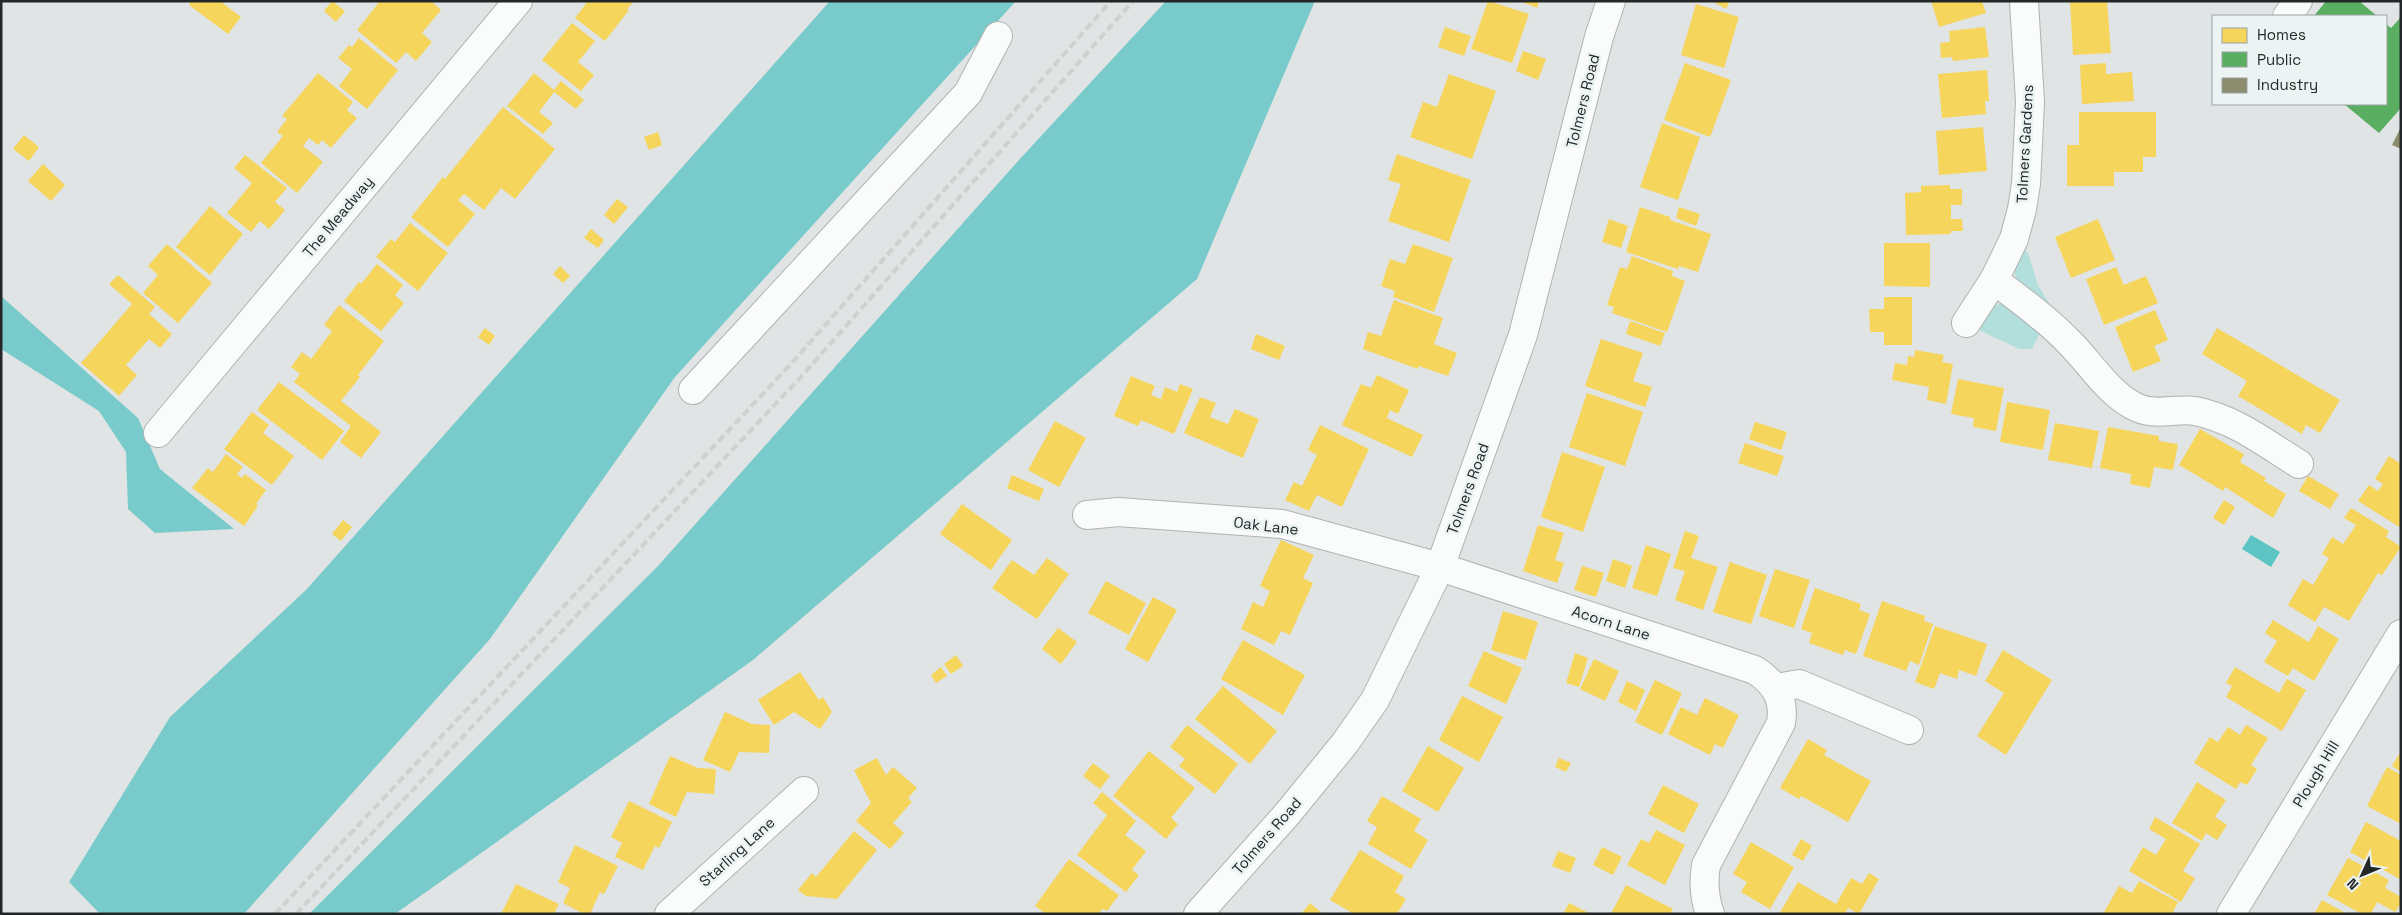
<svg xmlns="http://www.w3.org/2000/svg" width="2402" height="915" font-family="'Space Grotesk',sans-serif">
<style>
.green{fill:#b2dedc}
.forest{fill:#78cbca}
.water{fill:#5cc5c3}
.homes{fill:#f6d55c}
.public{fill:#5aae61}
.industry{fill:#8c8c6e}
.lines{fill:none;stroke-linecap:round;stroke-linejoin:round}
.minor-casing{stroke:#b0b3b2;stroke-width:30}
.minor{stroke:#fafbfb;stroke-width:28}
.rail{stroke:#cfd0d0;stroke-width:4;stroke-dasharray:8 4;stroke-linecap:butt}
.labels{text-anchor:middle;stroke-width:5;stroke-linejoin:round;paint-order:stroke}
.street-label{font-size:15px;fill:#242727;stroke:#ebf3f3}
</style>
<rect width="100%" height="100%" fill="#e0e4e4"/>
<!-- green -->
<g class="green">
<path d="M2025,250L2028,253L2038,285L2053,310C2044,303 2023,290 2018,282C2011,271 2015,256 2025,250Z"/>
<path d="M2000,304L2008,306L2040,333L2032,349H2019L1977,329L1990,306Z"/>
</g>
<!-- forest -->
<g class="forest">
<path d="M830,1H1016L675,377L490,639L244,914H100L69,882L170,717L306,590Z"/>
<path d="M1166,1H1315L1197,279L753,660L395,914H309L658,566L1018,161Z"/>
<path d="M1,296L138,418L160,469L234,529L155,533L128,509L126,452L99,411L1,349Z"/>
</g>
<!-- water -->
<path class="water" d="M2251,535L2280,552L2271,567L2242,549Z"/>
<!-- homes -->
<g class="homes">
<path d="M191,1H220L241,17L228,34L189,5Z"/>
<path d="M332,1L345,11L336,22L324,11Z"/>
<path d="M380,1H431L441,10L422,33L432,42L416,61L406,52L396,63L357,30Z"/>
<path d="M588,1H634L627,9L629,10L605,41L575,18Z"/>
<path d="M1488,1L1529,14L1512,63L1471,49Z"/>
<path d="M1520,1H1539L1537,8Z"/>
<path d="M1712,1H1730L1726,9Z"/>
<path d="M1931,1H1982L1986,13L1939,27Z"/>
<path d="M2070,1H2107L2111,53L2073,55Z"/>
<path d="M1696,4L1739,17L1724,68L1681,55Z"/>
<path d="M572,23L595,41L578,62L594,75L581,91L542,60Z"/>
<path d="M1445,27L1471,36L1464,56L1438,47Z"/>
<path d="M1985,27L1989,57L1953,61L1952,57L1941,58L1940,43L1950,42L1949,31Z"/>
<path d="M359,38L398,70L367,109L339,86L352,69L338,58L349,45L352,47Z"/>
<path d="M1523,51L1546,59L1538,80L1516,71Z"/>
<path d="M1685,63L1731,80L1710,137L1664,120Z"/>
<path d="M2106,63V74L2132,72L2134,101L2082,104L2080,65Z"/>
<path d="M1987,70L1989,101H1985L1986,114L1942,118L1938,74Z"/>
<path d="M318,73L353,102L347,110L357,118L331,148L322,140L318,145L309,138L303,146L323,162L297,193L261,163L283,136L277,132L287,119L282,116Z"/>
<path d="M534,73L554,90L561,81L584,100L576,109L554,92L539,112L553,123L543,134L507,106Z"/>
<path d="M1449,74L1496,91L1472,159L1410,137L1423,102L1437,107Z"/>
<path d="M503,107L555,149L515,199L501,188L484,210L464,194L458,200L475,214L448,247L411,217L443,177L445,179Z"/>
<path d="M2079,112H2156V157H2143V172H2114V186H2067V145H2079Z"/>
<path d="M1662,123L1700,137L1678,200L1640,187Z"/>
<path d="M1983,127L1987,171L1939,175L1936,131Z"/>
<path d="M658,132L662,145L649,150L644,137Z"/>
<path d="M24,135L39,147L29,161L13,149Z"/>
<path d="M1397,154L1471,180L1449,242L1388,221L1401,184L1388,180Z"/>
<path d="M245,155L287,188L275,202L285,210L269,229L260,221L251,232L227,213L252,183L234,168Z"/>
<path d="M43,164L65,185L51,201L28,181Z"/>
<path d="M1950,185V189H1962V205H1951V219H1962L1963,231H1951V234L1906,235L1905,193L1921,192V186Z"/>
<path d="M617,199L628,207L614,224L604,215Z"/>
<path d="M210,206L243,234L210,275L176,247Z"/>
<path d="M1640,207L1670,217V220L1711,234L1698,272L1679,266L1678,269L1626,252Z"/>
<path d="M1679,207L1700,214L1696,226L1676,218Z"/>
<path d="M1609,219L1628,226L1621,248L1602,242Z"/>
<path d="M2098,219L2115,260L2071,278L2055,237Z"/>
<path d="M410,223L448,253L418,291L376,257L391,239L395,242Z"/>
<path d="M591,229L604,240L598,248L584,238Z"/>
<path d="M1884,243H1930V287L1884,286Z"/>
<path d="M167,244L212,283L178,323L143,293L158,275L148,266Z"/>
<path d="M1413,244L1453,258L1434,312L1393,297L1395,291L1381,286L1390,259L1405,264Z"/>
<path d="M1632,256L1673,271L1672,276L1685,281L1667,332L1612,313L1614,307L1607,305L1620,267L1627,269Z"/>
<path d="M377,264L403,285L395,295L404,303L381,331L344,301L359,282L361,284Z"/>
<path d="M560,266L570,276L563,283L553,274Z"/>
<path d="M2116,267L2124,285L2146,276L2158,303L2104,325L2086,279Z"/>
<path d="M118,275L155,307L149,314L172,334L160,348L149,339L126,365L137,375L119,396L81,363L132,304L109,284Z"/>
<path d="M1884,297H1912V345H1884V332H1870L1869,309H1884Z"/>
<path d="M1394,300L1443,318L1434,344L1457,353L1448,376L1419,366L1418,369L1363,349L1368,332L1381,336Z"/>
<path d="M339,305L384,341L358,375L360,377L341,401L381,432L361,458L340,442L351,426L294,382L300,374L291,367L302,352L311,359L332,331L324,325Z"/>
<path d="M2155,310L2168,340L2154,346L2161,361L2133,372L2115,327Z"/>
<path d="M1630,321L1665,333L1660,346L1626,334Z"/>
<path d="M485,328L495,336L489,345L478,337Z"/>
<path d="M2217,328L2340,400L2320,433L2306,425L2302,434L2238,396L2247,381L2202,354Z"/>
<path d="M1256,334L1285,346L1279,360L1251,349Z"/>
<path d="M1601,339L1643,353L1633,381L1652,387L1645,407L1585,386Z"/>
<path d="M1915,350L1944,355L1942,362L1953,364L1946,404L1927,400L1929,387L1892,380L1895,363L1907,365L1908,356L1914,357Z"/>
<path d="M1377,375L1409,390L1398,414L1390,410L1387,418L1423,435L1412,457L1342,425L1361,384L1371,388Z"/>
<path d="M1131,376L1155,386L1151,395L1161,399L1165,387L1177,392L1180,384L1193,389L1174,434L1141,420L1138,426L1114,416Z"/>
<path d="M1958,379L2004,388L1996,431L1973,427L1974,418L1951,414Z"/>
<path d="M279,382L344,431L322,460L257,410Z"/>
<path d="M1587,393L1643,412L1625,466L1569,447Z"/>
<path d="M1200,397L1216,403L1210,417L1228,424L1235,409L1259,419L1243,458L1184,433Z"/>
<path d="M2007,402L2050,410L2043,450L2000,442Z"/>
<path d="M252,412L269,425L263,433L294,456L272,485L224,449Z"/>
<path d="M1055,421L1086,438L1059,487L1028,470Z"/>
<path d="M1755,422L1787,432L1781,450L1749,439Z"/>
<path d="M2055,423L2099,431L2092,468L2048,460Z"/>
<path d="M1320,425L1369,449L1342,507L1317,495L1309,511L1285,500L1294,482L1302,486L1317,455L1308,450Z"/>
<path d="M2108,427L2159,436V441L2178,444L2173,470L2154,467L2150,488L2130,484L2131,474L2100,468Z"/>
<path d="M2200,429L2244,454L2240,462L2266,478L2264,481L2286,494L2273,518L2225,487L2223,491L2179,465Z"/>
<path d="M1745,443L1784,456L1777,476L1738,463Z"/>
<path d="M1562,452L1605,467L1583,532L1541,517Z"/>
<path d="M226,454L243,467L237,474L242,478L245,474L266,490L256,504L258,506L244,526L192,488L208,468L213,472Z"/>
<path d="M2389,456L2401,464V528L2358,501L2369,485L2378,491L2383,484L2375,479Z"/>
<path d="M1012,475L1044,489L1039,501L1007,488Z"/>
<path d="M2308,476L2339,494L2330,509L2299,491Z"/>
<path d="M2224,500L2235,507L2224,525L2213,518Z"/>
<path d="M962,504L1012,540L991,570L940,534Z"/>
<path d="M2351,508L2389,531L2386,537L2401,547L2382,575L2378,573L2349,621L2324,607L2315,622L2288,605L2303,579L2313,585L2329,558L2322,554L2332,537L2343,544L2356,525L2344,518Z"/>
<path d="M343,520L352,527L341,541L332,534Z"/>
<path d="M1538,525L1564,533L1555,560L1564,563L1557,583L1523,571Z"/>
<path d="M1685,531L1699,536L1691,558L1718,567L1703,610L1675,600L1685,571L1673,568Z"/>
<path d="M1281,540L1314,555L1303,578L1313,583L1290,635L1281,631L1274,645L1241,629L1253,602L1263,607L1270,591L1260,586Z"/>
<path d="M1646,545L1671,554L1657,596L1632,588Z"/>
<path d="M1047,558L1069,574L1037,619L992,588L1012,560L1034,575Z"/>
<path d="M1613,559L1632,566L1625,588L1606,581Z"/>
<path d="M1730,562L1767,575L1751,624L1713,612Z"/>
<path d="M1582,566L1604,573L1596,597L1574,590Z"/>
<path d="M1775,569L1810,580L1794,628L1759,616Z"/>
<path d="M1106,581L1146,603L1129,635L1088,613Z"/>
<path d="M1815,588L1861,604L1859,610L1870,614L1856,654L1845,650L1843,655L1809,643L1812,633L1801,629Z"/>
<path d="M1153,597L1177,610L1148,662L1125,649Z"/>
<path d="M1882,601L1925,616L1924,621L1933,624L1919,665L1910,661L1906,671L1863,656Z"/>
<path d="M1503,611L1538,622L1526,660L1491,650Z"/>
<path d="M2273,620L2309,642L2318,626L2339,639L2314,681L2293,668L2288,676L2264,662L2277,641L2265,633Z"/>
<path d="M1935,626L1987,644L1976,676L1959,670L1957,679L1940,673L1934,689L1915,682Z"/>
<path d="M1058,628L1077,642L1061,664L1042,649Z"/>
<path d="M1243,640L1305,675L1283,715L1221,679Z"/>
<path d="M2003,650L2052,680L2006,755L1977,736L2004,693L1985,681Z"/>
<path d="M1484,651L1522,668L1506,704L1468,686Z"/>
<path d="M1575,653L1588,658L1579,687L1566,683Z"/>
<path d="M956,655L963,666L951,674L944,664Z"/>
<path d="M1594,659L1619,671L1605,701L1580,689Z"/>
<path d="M941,667L947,676L936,683L931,675Z"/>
<path d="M2235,667L2279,693L2287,679L2306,690L2282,731L2226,697L2232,686L2226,683Z"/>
<path d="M800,672L819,700L823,697L832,712L820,729L794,712L774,725L758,700Z"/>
<path d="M1655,680L1682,693L1662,735L1635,722Z"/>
<path d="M1627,681L1645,690L1636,711L1618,702Z"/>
<path d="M1223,686L1277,731L1250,764L1195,719Z"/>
<path d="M1462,696L1503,717L1479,762L1439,740Z"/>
<path d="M1705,698L1739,715L1723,748L1715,744L1710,755L1668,734L1681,707L1697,715Z"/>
<path d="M725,712L752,724L770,725L769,753L739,752L730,772L703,760Z"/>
<path d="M1187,725L1238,764L1215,794L1179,766L1185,759L1170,747Z"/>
<path d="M2246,725L2268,738L2251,765L2257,769L2247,785L2240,782L2236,789L2194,763L2210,737L2218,742L2228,727L2240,735Z"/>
<path d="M1808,739L1827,750L1824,755L1871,781L1848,822L1801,796L1799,799L1780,788Z"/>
<path d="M1428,746L1464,768L1438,812L1402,791Z"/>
<path d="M1149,751L1195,788L1171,818L1178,824L1166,839L1113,796Z"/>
<path d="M2401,751V772L2392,766Z"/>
<path d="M670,756L698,768L716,769L714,794L687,792L676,817L649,804Z"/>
<path d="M877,758L886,775L893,767L917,788L908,798L912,802L893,823L904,833L890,849L856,821L871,803L854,770Z"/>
<path d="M1559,758L1571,763L1566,772L1555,767Z"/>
<path d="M1093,763L1110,776L1100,789L1083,776Z"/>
<path d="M2387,767L2401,775V824L2367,806Z"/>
<path d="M2197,782L2226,800L2215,817L2227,825L2217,840L2206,833L2202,841L2172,823Z"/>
<path d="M1663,785L1699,804L1684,833L1648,814Z"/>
<path d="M1102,792L1136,821L1125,835L1146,851L1132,870L1139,875L1126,892L1077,855L1107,815L1093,803Z"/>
<path d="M1382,796L1421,819L1414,831L1428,840L1411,869L1368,844L1377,827L1367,821Z"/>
<path d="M629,801L672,822L659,848L655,846L643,870L615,857L622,843L611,837Z"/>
<path d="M2155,817L2200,844L2183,871L2195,878L2181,902L2129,871L2143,847L2156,855L2166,839L2149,829Z"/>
<path d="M2366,822L2401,841L2400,879L2350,852Z"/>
<path d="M1656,830L1685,845L1665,885L1627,865L1641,839L1649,843Z"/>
<path d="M854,831L877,850L837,899L806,896L798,890L812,873L816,877Z"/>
<path d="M1801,839L1812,846L1803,861L1792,855Z"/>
<path d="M1751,842L1794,867L1770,909L1741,892L1747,882L1733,874Z"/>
<path d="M575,845L618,866L604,894L600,892L590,914H584L563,903L570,888L558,882Z"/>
<path d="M1602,847L1622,857L1613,875L1593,865Z"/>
<path d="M1360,850L1404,876L1395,892L1406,899L1397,914H1354L1330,900Z"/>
<path d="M1558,851L1576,858L1570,873L1552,866Z"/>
<path d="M2348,858L2389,880L2385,888L2401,897V903L2395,912L2377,902L2371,914H2362L2327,895Z"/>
<path d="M1069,859L1119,895L1107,911L1102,909L1099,914H1046L1035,906Z"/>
<path d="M1869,873L1879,879L1859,914L1848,908L1845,914H1779L1798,882L1836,904L1851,878L1862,884Z"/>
<path d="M2139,881L2178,902L2172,914H2103L2119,886L2132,893Z"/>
<path d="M516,884L559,904L554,914H501Z"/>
<path d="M1626,885L1673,909L1670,914H1611Z"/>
<path d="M2322,900L2347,914H2314Z"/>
<path d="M1310,903L1323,914H1301Z"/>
<path d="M1569,903L1591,914H1563Z"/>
</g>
<!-- public -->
<g class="public">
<path d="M2326,1H2359L2377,16H2314Z"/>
<path d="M2401,17V108L2379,133L2344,104H2386V24L2391,28Z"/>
</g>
<!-- industry -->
<path class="industry" d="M2401,127V149L2392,145Z"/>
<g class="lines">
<!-- minor casing -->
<g class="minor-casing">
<g id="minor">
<path d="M2024,1L2030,102L2026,184L2022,209L2014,239L1994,280C2020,300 2047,319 2070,343C2091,364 2110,396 2138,408C2156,416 2177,408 2195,411C2235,419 2265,443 2299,464"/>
<path d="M2287,16L2298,1"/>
<path d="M1966,323L1994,280"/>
<path d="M693,390L968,93L998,36"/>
<path d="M158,433L518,1"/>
<path d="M1087,515L1118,512L1282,524L1440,567L1755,670C1775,683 1785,699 1781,723L1706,865C1703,883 1704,897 1710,914"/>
<path d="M1776,688L1799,684L1909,730"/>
<path d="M669,914L804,791"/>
<path d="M1198,914L1288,813L1345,743L1375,700L1440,567L1523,335L1599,37L1611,1"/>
<path d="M2231,914L2401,634"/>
</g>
</g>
<!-- minor -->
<use href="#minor" class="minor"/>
<!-- rail -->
<g class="rail">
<path d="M275,914L790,365L1111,1"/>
<path d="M296,914L800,378L1133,1"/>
</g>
</g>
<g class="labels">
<!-- street labels -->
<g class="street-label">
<text transform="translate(1583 101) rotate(-76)" y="5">Tolmers Road</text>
<text transform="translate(2025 144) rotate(-87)" y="5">Tolmers Gardens</text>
<text transform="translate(338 217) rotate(-50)" y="5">The Meadway</text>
<text transform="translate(1468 489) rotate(-70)" y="5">Tolmers Road</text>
<text transform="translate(1266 526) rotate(7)" y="5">Oak Lane</text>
<text transform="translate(1611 623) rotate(18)" y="5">Acorn Lane</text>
<text transform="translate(2316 774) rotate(-59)" y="5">Plough Hill</text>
<text transform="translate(1267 836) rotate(-49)" y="5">Tolmers Road</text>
<text transform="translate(737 852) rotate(-42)" y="5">Starling Lane</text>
</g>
</g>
<!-- border -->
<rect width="2402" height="915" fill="none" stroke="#242727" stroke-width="5"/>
<!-- legend -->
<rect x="2212" y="15" width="175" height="90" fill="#ebf3f3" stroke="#9ba1a1"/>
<rect x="2222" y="28" width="25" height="15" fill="#f6d55c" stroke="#9ba1a1"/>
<text x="2257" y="40" font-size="15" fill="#242727">Homes</text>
<rect x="2222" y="52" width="25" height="15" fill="#5aae61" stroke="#9ba1a1"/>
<text x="2257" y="65" font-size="15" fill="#242727">Public</text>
<rect x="2222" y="78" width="25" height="15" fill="#8c8c6e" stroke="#9ba1a1"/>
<text x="2257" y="90" font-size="15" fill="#242727">Industry</text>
<!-- north arrow -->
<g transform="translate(2362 875) rotate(226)" stroke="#ebf3f3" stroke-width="4" paint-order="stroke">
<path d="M0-4L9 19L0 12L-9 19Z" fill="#242727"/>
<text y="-8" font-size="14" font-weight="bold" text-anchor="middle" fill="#242727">N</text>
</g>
</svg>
